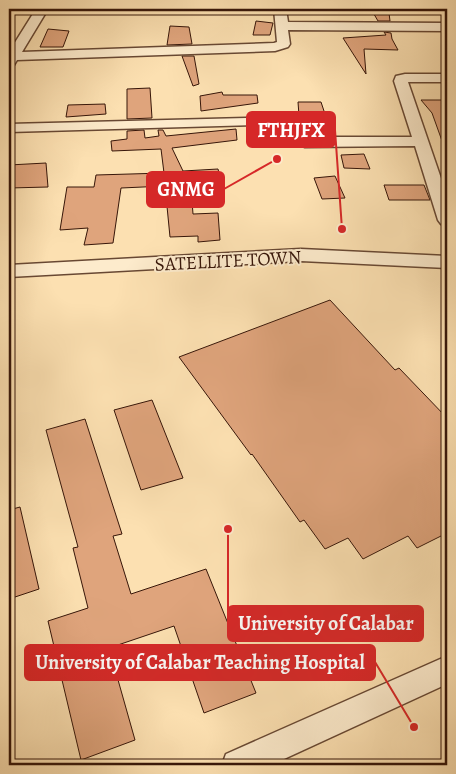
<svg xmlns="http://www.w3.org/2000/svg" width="456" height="774" font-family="Alegreya,serif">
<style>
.building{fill:#dfa47c;stroke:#371609}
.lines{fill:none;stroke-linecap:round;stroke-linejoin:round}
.minor-casing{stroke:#684833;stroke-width:3}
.minor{fill:#fdebcc;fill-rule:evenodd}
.labels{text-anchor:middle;stroke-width:4;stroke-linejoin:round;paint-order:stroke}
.street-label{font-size:19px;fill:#371609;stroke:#fdebcc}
.leader{fill:none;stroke:#d62828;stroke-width:2}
.callout-dot{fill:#d62828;stroke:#fdebcc;stroke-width:2}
.callout{fill:#d62828;stroke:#d62828;stroke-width:2}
.callout-label{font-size:20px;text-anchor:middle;font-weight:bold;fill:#fff}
</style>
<rect width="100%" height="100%" fill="#fce0b1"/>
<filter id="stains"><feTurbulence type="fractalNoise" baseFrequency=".004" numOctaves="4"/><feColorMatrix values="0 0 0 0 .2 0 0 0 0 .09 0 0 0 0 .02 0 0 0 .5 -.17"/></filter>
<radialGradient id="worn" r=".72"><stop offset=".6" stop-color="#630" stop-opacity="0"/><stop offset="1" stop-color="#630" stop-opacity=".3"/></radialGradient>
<!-- building -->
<g class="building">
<path d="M371,9H385L387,13H389L390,21H378Z"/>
<path d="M256,21L273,23L270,35H253Z"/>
<path d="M170,26L189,27L192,44L167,45Z"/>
<path d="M48,29L69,31L63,47H40Z"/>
<path d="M384,32L391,33L392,39L398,50L364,49L366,74L343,38L386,35Z"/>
<path d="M182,56H194L199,84L193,86Z"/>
<path d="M150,88L152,118L127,119V89Z"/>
<path d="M222,92L223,95H257L258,103L201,111L200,96Z"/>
<path d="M421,100H447V152H446L432,113Z"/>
<path d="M298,102H321L330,129H300Z"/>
<path d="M105,104L106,114L66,117L68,105Z"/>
<path d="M236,129L237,140L172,148L183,171L218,169L222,186L191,188L193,214L218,213L220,240L198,242V236L170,237L165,186L121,188L113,243L84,245L88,228L60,230L67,187H94L96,175L164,173L161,149L112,151L111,141L127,139V131L144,130L145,138L159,136L158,130H163L166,136Z"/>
<path d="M364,154L370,169L344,168L341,155Z"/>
<path d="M46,163L48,187L9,188V165Z"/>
<path d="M335,176L345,198L322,199L314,178Z"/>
<path d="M384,185H424L430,200H389Z"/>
<path d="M330,300L395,370L399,368L447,418V533L417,548L408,536L363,559L348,538L325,549L304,520L300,522L252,454L251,455L179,357Z"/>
<path d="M152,400L183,478L141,490L114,410Z"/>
<path d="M85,419L122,534L113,536L131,594L206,569L256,693L204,713L174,626L109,648L135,740L81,760L48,621L88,608L73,548L78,547L46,430Z"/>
<path d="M20,507L39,589L9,599V510Z"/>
</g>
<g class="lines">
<!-- minor casing -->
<g class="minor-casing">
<g id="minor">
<path d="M36,9H48L22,52L274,43L277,42L274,9H286L288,22L447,23V31L288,30L290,44L288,47L275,51L17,60L14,65L9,66V52Z"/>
<path d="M405,74H447V82H408L447,196V225L441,224L438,220L415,146L305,147L300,145L297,142L300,139L305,137H412L394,81L396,76Z"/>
<path d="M290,117L295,118L297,121L295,124L9,132V124Z"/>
<path d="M301,249L447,256V268L301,261L9,277V265Z"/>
<path d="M447,656V684L271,765H222L226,754Z"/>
</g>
</g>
<!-- minor -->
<use href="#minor" class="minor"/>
</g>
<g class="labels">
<!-- street labels -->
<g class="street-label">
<text transform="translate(228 260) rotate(-3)" y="7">SATELLITE TOWN</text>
</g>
</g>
<!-- callouts -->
<path class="leader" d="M342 229L335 130M277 159L224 189M228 529L228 623M414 727L375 662"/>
<g class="callout-dot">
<circle cx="342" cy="229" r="5"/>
<circle cx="277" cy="159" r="5"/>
<circle cx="228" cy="529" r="5"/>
<circle cx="414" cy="727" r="5"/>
</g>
<g class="callout">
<rect x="247" y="112" width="88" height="35" rx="5"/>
<rect x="147" y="172" width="77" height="35" rx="5"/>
<rect x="228" y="606" width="195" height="35" rx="5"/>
<rect x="25" y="645" width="350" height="35" rx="5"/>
</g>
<g class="callout-label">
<text x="291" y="137">FTHJFX</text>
<text x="186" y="196">GNMG</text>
<text x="326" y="630">University of Calabar</text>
<text x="200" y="669">University of Calabar Teaching Hospital</text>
</g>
<!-- margin -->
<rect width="456" height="774" fill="none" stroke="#fce0b1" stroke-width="30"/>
<rect x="10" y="10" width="436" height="754" fill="none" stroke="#371609" stroke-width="2.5"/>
<rect x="15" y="15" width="426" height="744" fill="none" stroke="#371609"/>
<rect width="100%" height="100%" filter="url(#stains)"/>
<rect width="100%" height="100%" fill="url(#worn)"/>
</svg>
